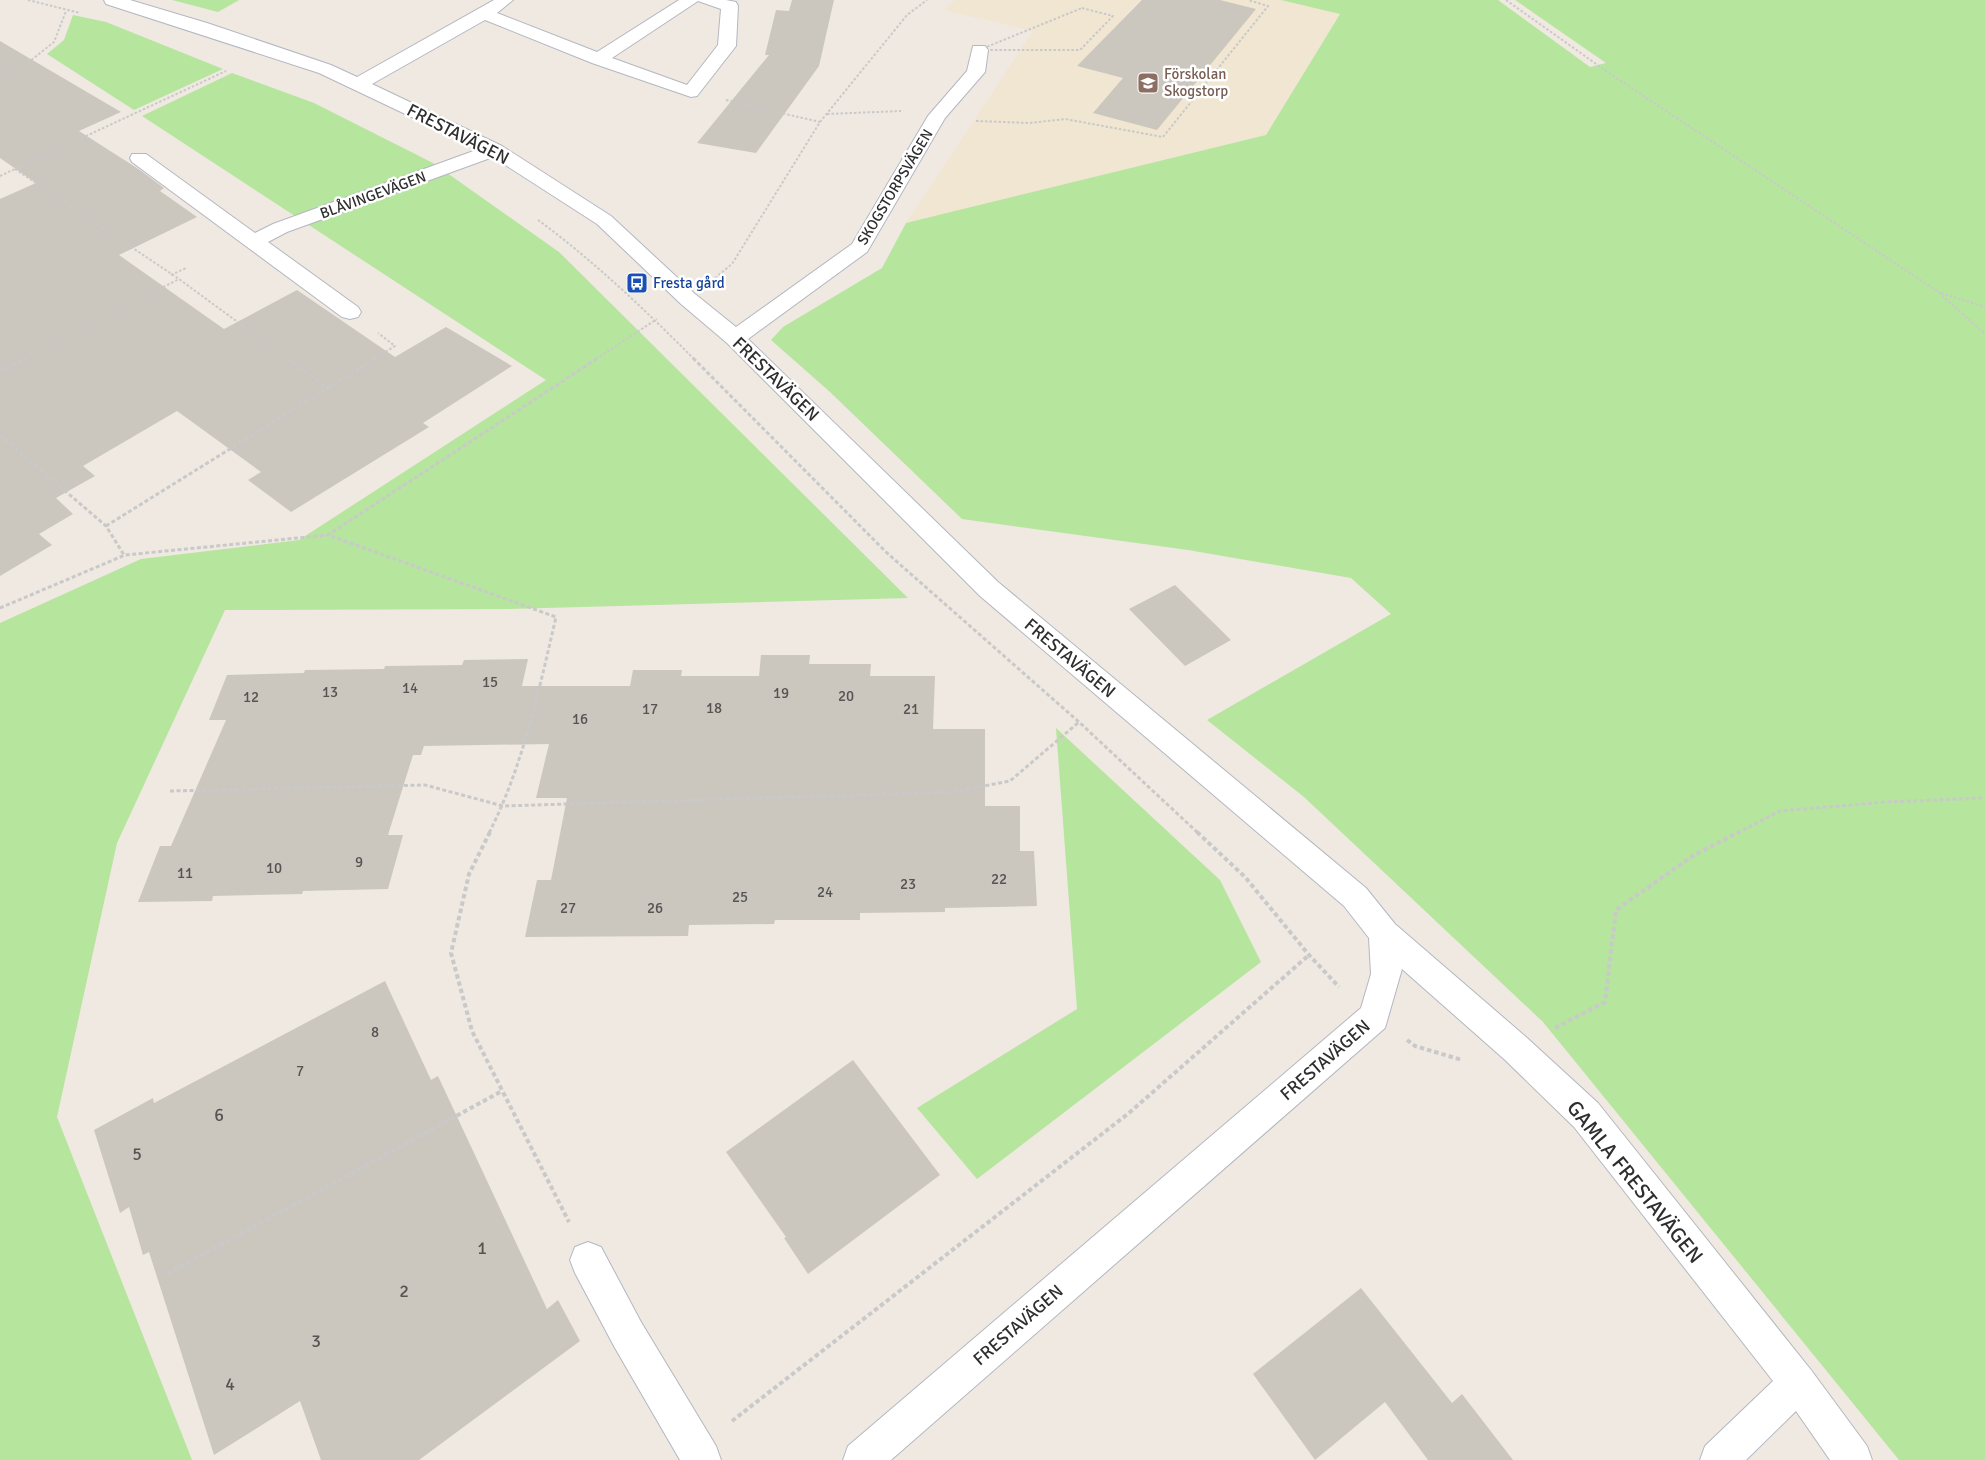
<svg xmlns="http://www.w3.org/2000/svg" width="1985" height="1460" font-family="Signika,sans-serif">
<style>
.education{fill:#f0e6d1}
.green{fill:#b6e59e}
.building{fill:#cbc7bf}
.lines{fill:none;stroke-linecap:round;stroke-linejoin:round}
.minor-casing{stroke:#b4b7c1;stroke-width:2}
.path-far2{stroke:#c9c9c9;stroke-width:2;stroke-dasharray:2.5 2;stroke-linecap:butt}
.path-far1{stroke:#c9c9c9;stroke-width:3;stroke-dasharray:4 2.5;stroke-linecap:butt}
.path{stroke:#c9c9c9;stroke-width:4;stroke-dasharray:4.5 3;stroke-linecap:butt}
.minor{fill:#fff;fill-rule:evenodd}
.labels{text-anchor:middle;stroke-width:5;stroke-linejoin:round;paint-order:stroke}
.far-education-label{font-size:15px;fill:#785e54;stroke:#fff;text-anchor:start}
.far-street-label{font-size:15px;fill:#2e2e2e;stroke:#fff}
.far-transit-label{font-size:15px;fill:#164399;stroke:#fff;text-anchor:start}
.number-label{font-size:15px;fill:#555452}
.street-label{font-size:18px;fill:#2e2e2e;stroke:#fff}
.near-number-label{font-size:18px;fill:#555452}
.near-street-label{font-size:21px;fill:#2e2e2e;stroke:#fff}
</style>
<rect width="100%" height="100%" fill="#efe9e1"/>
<!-- education -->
<path class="education" d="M955,0H1281L1340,13L1266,135L906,223L1033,31L944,10Z"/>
<!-- green -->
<g class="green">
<path d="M172,0H239L218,12Z"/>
<path d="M1281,0H1498L1590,67L1606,63L1515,0H1985V1460H1899L1543,1022L1304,797L1207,720L1391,614L1351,578L1188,550L962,519L830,392L771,340L783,327L882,268L906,223L1266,135L1340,14Z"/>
<path d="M73,15L106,22L223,69L134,110L47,54L64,40Z"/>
<path d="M232,73L314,103L433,163L559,252L908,598L507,609L225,610L117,843L57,1117L192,1460H0V623L141,559L299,540L546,380L142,116Z"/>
<path d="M1056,728L1220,880L1261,962L977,1179L917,1108L1077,1009Z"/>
</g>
<!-- building -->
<g class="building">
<path d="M792,0H834L819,66L756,153L697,143L769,55H765L776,10L789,11Z"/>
<path d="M1142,0H1220L1256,9L1157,130L1093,113L1123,78L1077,66Z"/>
<path d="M0,41L121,112L79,131L140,170L164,188L160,191L197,217L119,255L224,329L297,290L395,357L446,327L512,366L423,423L429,427L291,512L248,480L261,472L177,411L83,466L95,476L56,498L73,514L39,534L52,545L0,576V199L36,183L0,158Z"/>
<path d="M1175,585L1231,640L1185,666L1129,609Z"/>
<path d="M761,655H810L809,664H871L870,676H935L933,729H985V806H1020V851H1034L1037,906L945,908V912L860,913V920H775L774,924L689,925L688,936L525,937L537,880H551L567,798H536L549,744L424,746L421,755H413L388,835H403L388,889L303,891L302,894L213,896L212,901L138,902L160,846H171L226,720H209L227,675L304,673L305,670L384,669L385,666L462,665L464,660L528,659L522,686H630L633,670H682L681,676H759Z"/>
<path d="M385,981L431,1080L438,1076L547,1309L558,1300L580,1341L419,1460H321L300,1401L214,1455L149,1252L143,1255L129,1207L120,1213L94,1130L153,1098L154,1103Z"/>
<path d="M853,1060L940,1175L808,1274L784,1238L786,1237L726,1152Z"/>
<path d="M1361,1288L1452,1403L1462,1394L1513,1460H1428L1385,1402L1315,1460L1253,1374Z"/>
</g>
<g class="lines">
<!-- minor casing -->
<g class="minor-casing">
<g id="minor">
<path d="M104,0H130L207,23L331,65L357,77L494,0H513L497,13L597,52L679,0H726L736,2L738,6L736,46L697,96L691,97L592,63L485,20L372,84L502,146L611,216L695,294L736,327L852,244L928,116L967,71L973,46H985L988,50L985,72L945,118L867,252L748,339L998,582L1366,888L1395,924L1526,1037L1598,1103L1811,1370L1867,1446L1872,1460H1830L1796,1411L1746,1460H1700L1705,1446L1773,1381L1574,1127L1504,1059L1402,969L1385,1028L891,1460H843L848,1446L1361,1008L1371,974L1369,938L1344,906L980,596L727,343L681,304L597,224L493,157L287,232L268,242L358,307L361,312L358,317L350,319L342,317L132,162L130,158L132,154H146L255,233L273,224L479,149L319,73L106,4ZM698,1L721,9L718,45L687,85L612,58Z"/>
<path d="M588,1242L601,1247L641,1322L716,1446L721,1460H680L615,1348L575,1273L570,1260L575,1247Z"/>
</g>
</g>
<!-- path-far2 -->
<g class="path-far2">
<path d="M28,0L80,13"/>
<path d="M1506,0L1606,71L1937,291L1985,334"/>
<path d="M1082,8L1113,16L1080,50H979Z"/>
<path d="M0,77L20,69L54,42L66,11"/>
<path d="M726,100L820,122"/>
<path d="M827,114L901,111"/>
<path d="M976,121L1029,123L1065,119L1163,137L1268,6L1248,0"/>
<path d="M86,137L108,152"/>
<path d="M15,169L179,279L288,359"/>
<path d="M0,176L226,71"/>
<path d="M538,220C594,261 645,310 694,359"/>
<path d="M171,275L186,268"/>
<path d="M715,278L732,264L820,122L907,15L927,0"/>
<path d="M1941,293L1985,307"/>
<path d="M23,359L179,279"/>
<path d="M374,359L395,346L378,333"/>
<path d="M596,359L657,319"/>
</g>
<!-- path-far1 -->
<g class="path-far1">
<path d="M693,358L887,553L1079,722L1198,833"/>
<path d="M0,371L26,358"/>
<path d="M328,388L376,358"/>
<path d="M0,435L106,526L124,555"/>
<path d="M106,526L328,388L287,358"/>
<path d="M0,608L125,555L328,535"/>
<path d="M170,791L425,785L503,806L953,792L1010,781L1079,722"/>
<path d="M489,833C523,766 539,690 556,617L328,535L598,358"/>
<path d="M1737,833L1780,811L1886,802L1985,798"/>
</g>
<!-- path -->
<g class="path">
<path d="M490,832L469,874L451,953L472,1031L569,1222"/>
<path d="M1197,832L1245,877L1309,955L1339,987"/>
<path d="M1555,1028L1605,1002L1616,910L1694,855L1739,832"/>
<path d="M1407,1040L1415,1046L1462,1060"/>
<path d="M167,1274L502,1091"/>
<path d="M732,1421L1129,1113L1309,955"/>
</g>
<!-- minor -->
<use href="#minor" class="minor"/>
</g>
<!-- icons -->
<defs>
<g id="school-square" transform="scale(1.125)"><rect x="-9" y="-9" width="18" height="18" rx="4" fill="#8d6e63" stroke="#fff"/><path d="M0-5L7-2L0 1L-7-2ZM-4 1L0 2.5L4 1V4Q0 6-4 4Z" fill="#fff"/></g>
<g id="bus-square" transform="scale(1.125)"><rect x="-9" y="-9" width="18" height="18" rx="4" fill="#1a4fb4" stroke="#fff"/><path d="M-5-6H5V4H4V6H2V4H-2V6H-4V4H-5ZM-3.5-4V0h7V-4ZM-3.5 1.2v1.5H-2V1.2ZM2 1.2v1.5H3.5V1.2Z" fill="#fff"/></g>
</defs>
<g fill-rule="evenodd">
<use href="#school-square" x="1148" y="83"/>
<use href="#bus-square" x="637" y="283"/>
</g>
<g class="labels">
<!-- far-education labels -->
<g class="far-education-label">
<text x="1164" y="79">Förskolan<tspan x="1164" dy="17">Skogstorp</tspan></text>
</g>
<!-- far-street labels -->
<g class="far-street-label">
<text transform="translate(895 187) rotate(-59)" y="5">SKOGSTORPSVÄGEN</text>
<text transform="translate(373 195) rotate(-20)" y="5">BLÅVINGEVÄGEN</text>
</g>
<!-- far-transit labels -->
<g class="far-transit-label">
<text x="653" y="288">Fresta gård</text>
</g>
<!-- number labels -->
<g class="number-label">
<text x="490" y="687">15</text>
<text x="410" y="693">14</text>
<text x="330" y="697">13</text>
<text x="781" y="698">19</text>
<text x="846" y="701">20</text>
<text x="251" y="702">12</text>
<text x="714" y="713">18</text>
<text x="650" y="714">17</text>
<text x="911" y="714">21</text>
<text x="580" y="724">16</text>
<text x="359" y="867">9</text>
<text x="274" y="873">10</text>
<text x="185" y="878">11</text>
<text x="999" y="884">22</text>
<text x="908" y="889">23</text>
<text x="825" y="897">24</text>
<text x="740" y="902">25</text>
<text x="568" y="913">27</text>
<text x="655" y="913">26</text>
<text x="375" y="1037">8</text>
<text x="300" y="1076">7</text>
</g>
<!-- street labels -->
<g class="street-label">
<text transform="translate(458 134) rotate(27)" y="6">FRESTAVÄGEN</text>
<text transform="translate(776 379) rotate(44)" y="6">FRESTAVÄGEN</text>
<text transform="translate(1070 658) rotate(40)" y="6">FRESTAVÄGEN</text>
<text transform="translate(1325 1060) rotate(-41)" y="6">FRESTAVÄGEN</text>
<text transform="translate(1018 1325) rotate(-41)" y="6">FRESTAVÄGEN</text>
</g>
<!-- near-number labels -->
<g class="near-number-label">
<text x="219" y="1121">6</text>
<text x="137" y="1160">5</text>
<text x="482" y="1254">1</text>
<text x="404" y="1297">2</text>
<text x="316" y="1347">3</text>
<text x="230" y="1390">4</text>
</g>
<!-- near-street labels -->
<g class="near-street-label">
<text transform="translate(1635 1182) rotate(51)" y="7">GAMLA FRESTAVÄGEN</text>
</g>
</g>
</svg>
